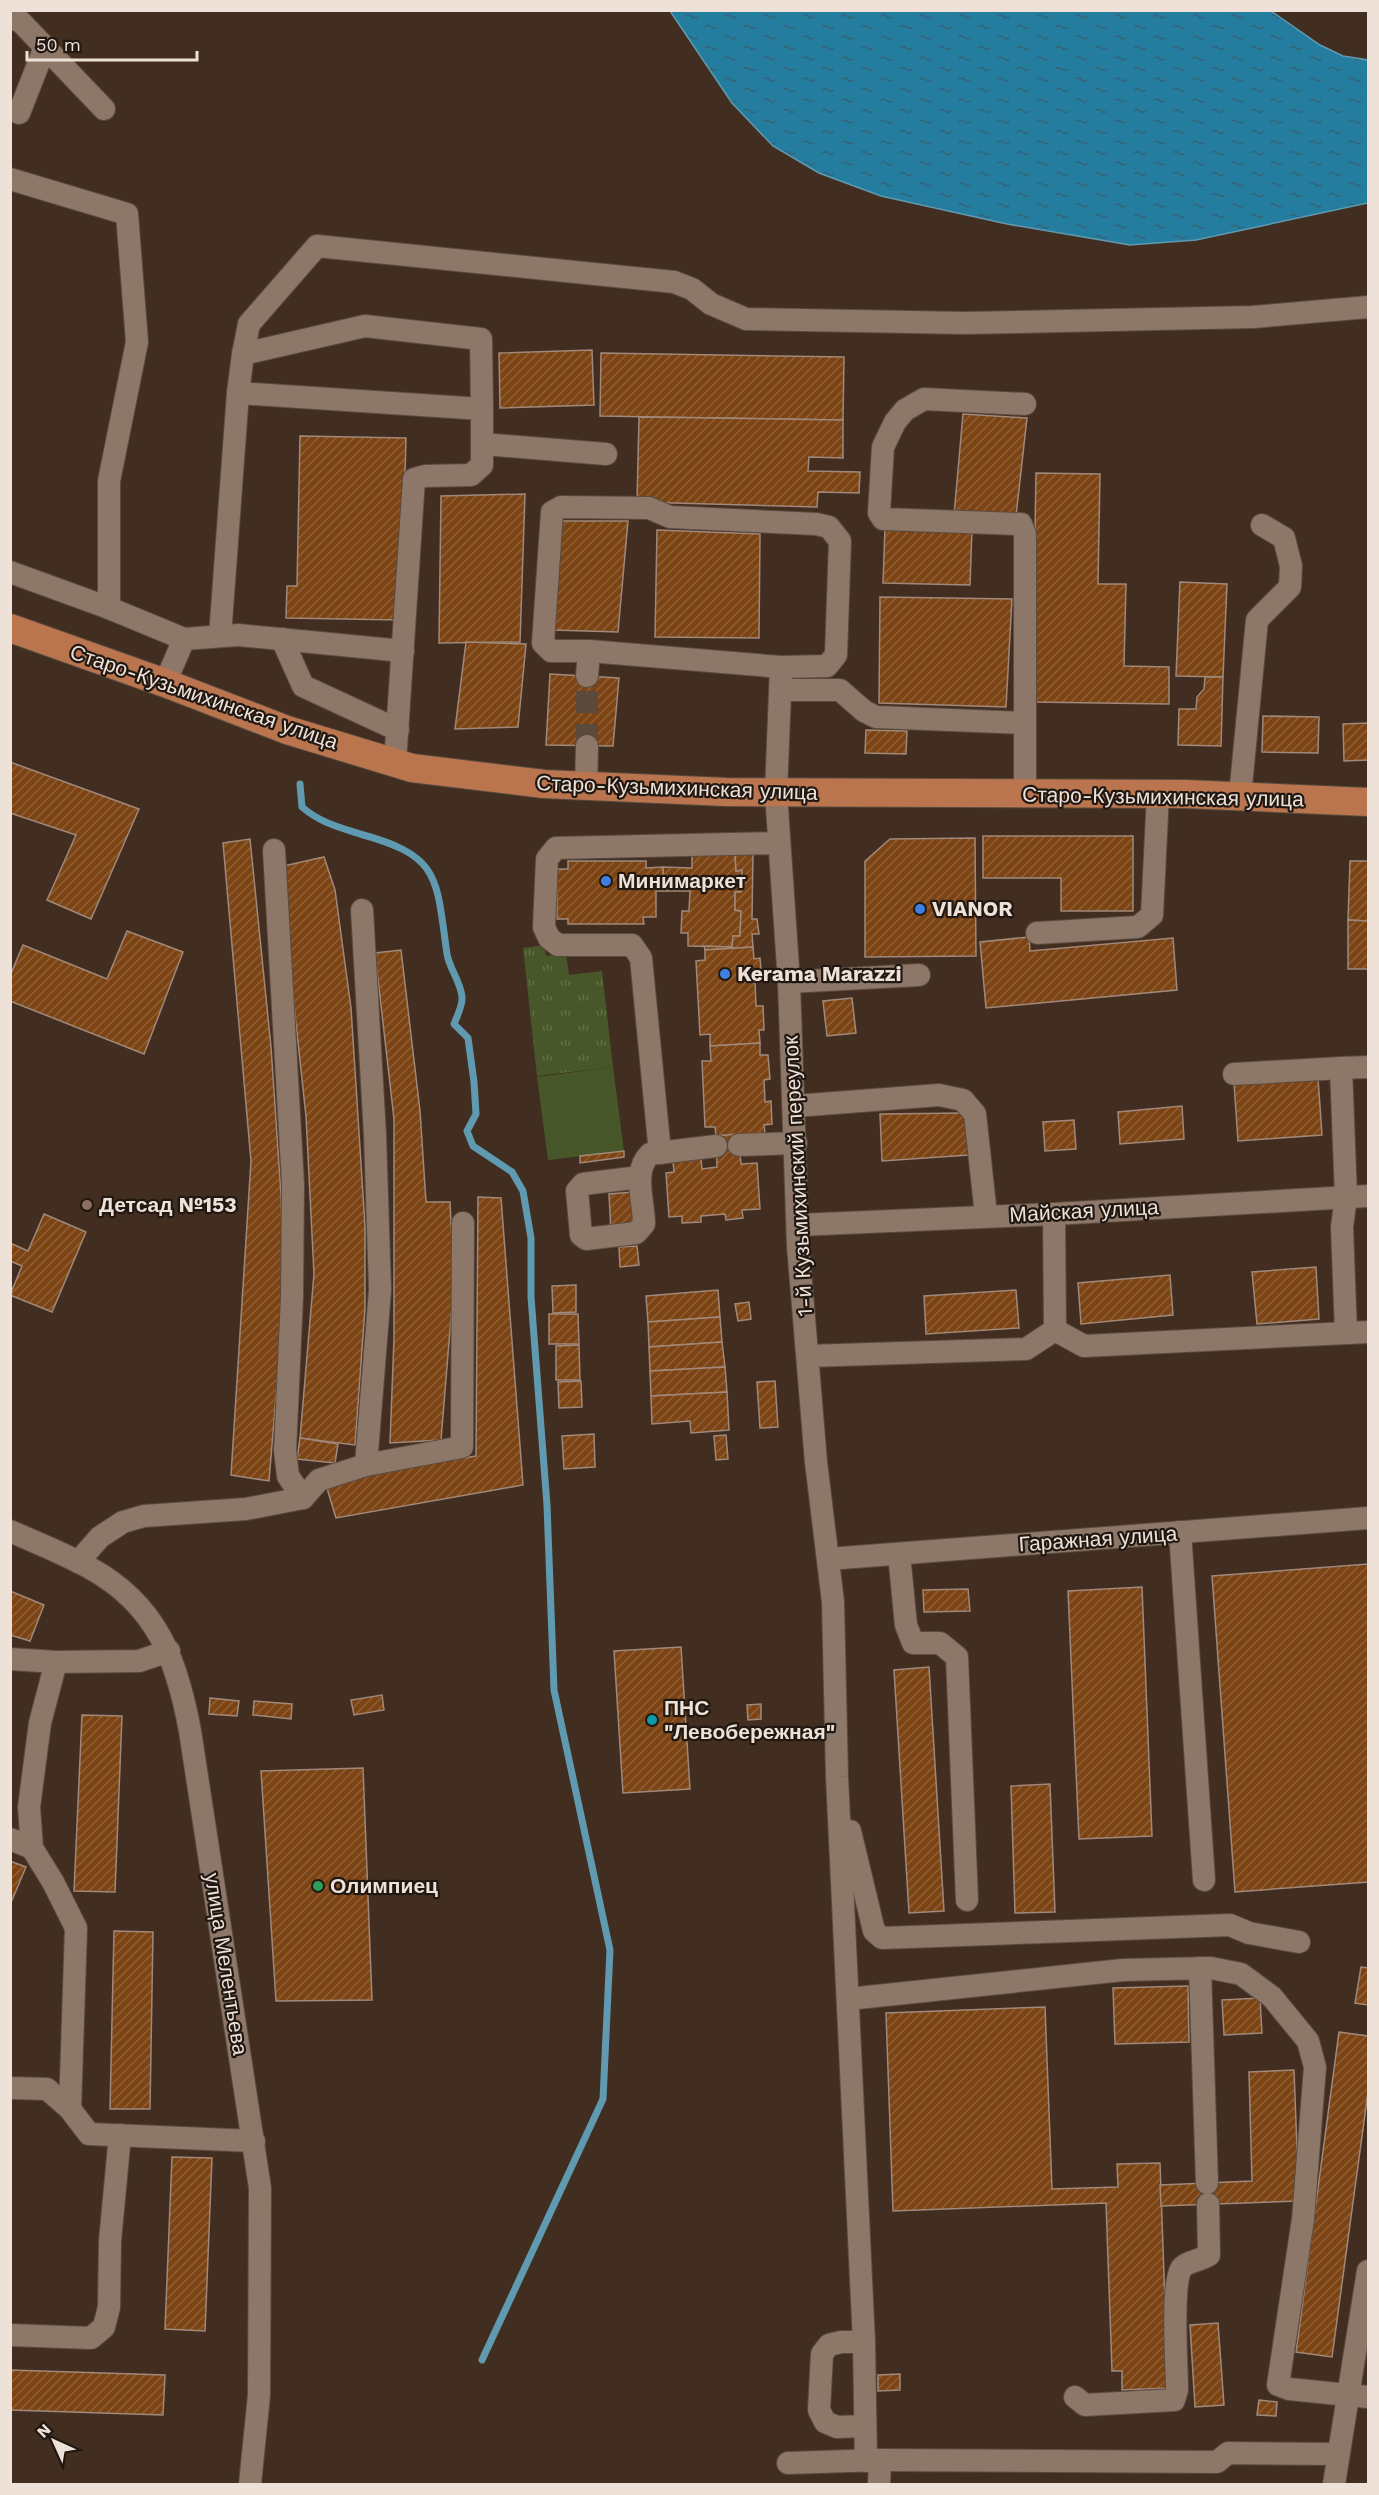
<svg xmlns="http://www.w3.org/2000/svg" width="1379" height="2495" font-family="'Work Sans',sans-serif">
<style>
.green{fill:#48572a}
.park{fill:url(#park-tufts)}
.water{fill:url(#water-ripples);stroke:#609ab0;stroke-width:1.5}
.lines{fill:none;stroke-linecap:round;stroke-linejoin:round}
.stream{stroke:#609ab0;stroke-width:7}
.building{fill:url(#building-hatch);stroke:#a0897a;stroke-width:1.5}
.minor-tunnel{stroke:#5b493c;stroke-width:22;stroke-dasharray:22 11;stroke-linecap:butt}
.minor-casing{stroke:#5a4b3f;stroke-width:24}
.major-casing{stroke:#5a4b3f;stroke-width:30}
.minor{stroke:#8d7768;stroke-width:22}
.major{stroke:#ba754f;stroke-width:28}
.shop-dot{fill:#3f7fe0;stroke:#211812;stroke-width:2}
.education-dot{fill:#8d6e63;stroke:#211812;stroke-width:2}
.culture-dot{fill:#0f9aa8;stroke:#211812;stroke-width:2}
.leisure-dot{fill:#2e9e5b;stroke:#211812;stroke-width:2}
.labels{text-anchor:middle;stroke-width:4.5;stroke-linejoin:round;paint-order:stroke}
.street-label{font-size:21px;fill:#ede1d8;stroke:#211812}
.poi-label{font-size:21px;font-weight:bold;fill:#ede1d8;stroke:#211812;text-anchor:start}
</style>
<defs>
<pattern id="park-tufts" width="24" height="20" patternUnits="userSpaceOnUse" patternTransform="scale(1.5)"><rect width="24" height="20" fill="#48572a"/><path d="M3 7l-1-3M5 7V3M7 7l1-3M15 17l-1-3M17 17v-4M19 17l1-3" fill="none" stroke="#636f48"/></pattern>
<pattern id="water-ripples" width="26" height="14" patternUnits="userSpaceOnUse" patternTransform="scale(1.5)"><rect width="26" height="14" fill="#247c9f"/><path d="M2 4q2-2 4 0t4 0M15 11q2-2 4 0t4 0" fill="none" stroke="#346375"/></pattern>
<pattern id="building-hatch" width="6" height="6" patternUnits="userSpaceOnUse" patternTransform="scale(1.5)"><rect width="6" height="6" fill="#7c4414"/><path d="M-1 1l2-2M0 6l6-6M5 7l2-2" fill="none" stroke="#8f5f35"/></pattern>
</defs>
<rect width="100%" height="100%" fill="#412e21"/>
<!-- green -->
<path class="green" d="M613,1067L624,1151L548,1160L537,1077Z"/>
<!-- park -->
<path class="park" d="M544,945L546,956L566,954L569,975L602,971L613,1067L537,1076L523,948Z"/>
<!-- water -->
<path class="water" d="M670,11H1271L1320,45L1343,56L1368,60V203L1196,240L1130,245L1007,224L881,196L819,173L773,146L732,103Z"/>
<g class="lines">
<!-- stream -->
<path class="stream" d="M300,784L302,807C319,822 338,827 360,834C441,856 436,877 447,954C449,968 461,982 462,997C463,1005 457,1016 454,1024L468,1038L474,1082L476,1114L467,1131L473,1146L512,1172L523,1191L531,1238V1297L547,1505L554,1690L610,1950L603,2099L482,2360"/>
</g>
<!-- building -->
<g class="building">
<path d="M592,350L594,405L500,408L499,353Z"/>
<path d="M601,353L844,357L843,420L600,416Z"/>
<path d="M963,414L1027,418L1016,516L954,515Z"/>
<path d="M639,417L843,420V458L809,457L808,471L860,472L859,493L818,492L817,507L637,502Z"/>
<path d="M300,436L406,438L401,620L286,618L287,586H297Z"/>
<path d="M1036,473L1100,474L1098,584H1126L1124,666L1169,667V704L1032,702Z"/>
<path d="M525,494L520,642L439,643L441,496Z"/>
<path d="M557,521H628L618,632L553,630Z"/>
<path d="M885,527L972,529L970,585L883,583Z"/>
<path d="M657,530L760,534L759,638L655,637Z"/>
<path d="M1180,582L1227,584L1223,677L1176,676Z"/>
<path d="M880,597L1012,599L1006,707L879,703Z"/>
<path d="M466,642L526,644L518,727L455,729Z"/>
<path d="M550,674L619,678L613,746L546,745Z"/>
<path d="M1205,677H1223L1221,746L1178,745L1179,709H1196L1197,697L1204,689Z"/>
<path d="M1263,716L1319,717L1318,753L1262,752Z"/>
<path d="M1368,723V760L1344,761L1343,724Z"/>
<path d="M866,730L907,731L906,754L865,753Z"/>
<path d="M10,762L139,809L91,919L47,900L76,835L10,813Z"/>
<path d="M983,836H1133V911H1061V878H983Z"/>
<path d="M975,838L976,956L865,957V861L890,839Z"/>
<path d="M250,839L271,1047L281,1194L284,1300L269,1481L231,1475L251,1161L223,843Z"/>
<path d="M692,853L735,854L736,871L742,870L741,892H735V910L741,911L740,936H733L732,947L688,946V933H681L682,911H689L690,891H663V867L692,868Z"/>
<path d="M753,853L752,919H757L759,934H752L753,947L705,950L704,946L732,947L733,936H740L741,911L735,910V892H741L742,870L736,871L735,854Z"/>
<path d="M324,857L335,890L351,1008L365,1226V1308L355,1445L300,1438L314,1274L306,1116L279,867Z"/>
<path d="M568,861H646V868L663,867V891H656V917H643L644,924H568V919H557V869H568Z"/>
<path d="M1350,861H1368V921L1348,920Z"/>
<path d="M1348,920L1368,921V969H1348Z"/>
<path d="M127,931L183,952L144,1054L10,1001V976L23,945L107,979Z"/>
<path d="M1029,937L1030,951L1173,938L1177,990L986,1008L980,942Z"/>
<path d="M753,947L754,959L760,958L762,981H755L756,1006H763L764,1030H759L760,1043L710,1046V1034L700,1035L696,961L705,960V950Z"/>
<path d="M401,950L420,1111L426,1202H450L454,1281L441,1440L390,1443L394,1338V1119L375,953Z"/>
<path d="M852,998L856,1033L827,1036L823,1001Z"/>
<path d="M760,1043V1055H768L770,1079L764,1080L765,1102L771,1101L772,1124L764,1125L765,1133L716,1136L715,1127H705L702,1061H711L710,1046Z"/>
<path d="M1318,1078L1322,1135L1238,1141L1234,1083Z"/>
<path d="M1182,1106L1184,1139L1120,1144L1118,1112Z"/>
<path d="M965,1113L969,1155L882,1161L880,1114Z"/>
<path d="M1074,1120L1076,1149L1045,1151L1043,1122Z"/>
<path d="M738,1134L741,1164L757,1163L760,1209L742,1210L743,1218L726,1220L725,1214L701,1216V1222L682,1223V1216L669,1217L666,1173L674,1172L673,1161L701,1159L702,1169L717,1167L716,1136Z"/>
<path d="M624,1151V1157L580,1163V1156Z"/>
<path d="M633,1192L635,1230L611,1232L609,1194Z"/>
<path d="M478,1197L501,1198L523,1485L336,1518L326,1485L376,1472L476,1456Z"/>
<path d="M44,1214L86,1232L52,1312L10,1295L22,1266L10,1261V1243L28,1251Z"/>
<path d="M637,1246L639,1265L620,1267L619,1247Z"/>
<path d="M1316,1267L1319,1319L1257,1324L1252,1272Z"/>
<path d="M1170,1275L1173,1315L1081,1324L1078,1283Z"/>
<path d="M576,1285V1312L553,1313L552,1286Z"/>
<path d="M718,1290L720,1317L648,1322L646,1296Z"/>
<path d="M1016,1290L1019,1328L926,1334L924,1296Z"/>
<path d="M749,1302L751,1319L738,1321L735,1304Z"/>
<path d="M549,1314H578L579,1344H549Z"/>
<path d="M720,1317L722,1342L649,1347L648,1322Z"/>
<path d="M722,1342L725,1367L650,1371L649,1347Z"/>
<path d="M579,1345L580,1380H556V1346Z"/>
<path d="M725,1367L727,1392L651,1396L650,1371Z"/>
<path d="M581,1381L582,1407L559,1408L558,1382Z"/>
<path d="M775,1381L778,1427L760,1428L757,1382Z"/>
<path d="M727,1392L729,1430L691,1433L690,1421L652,1424L651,1396Z"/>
<path d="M594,1434L595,1467L564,1469L562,1436Z"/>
<path d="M726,1435L728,1459L716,1460L714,1436Z"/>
<path d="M300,1438L338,1444L335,1463L297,1459Z"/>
<path d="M1368,1564V1882L1235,1892L1212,1576Z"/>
<path d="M1142,1587L1152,1836L1079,1839L1068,1591Z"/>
<path d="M968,1589L970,1611L924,1612L923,1590Z"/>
<path d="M10,1591L44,1605L30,1641L10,1635Z"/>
<path d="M681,1647L690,1789L623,1793L614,1651Z"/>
<path d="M929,1667L944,1911L909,1913L894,1670Z"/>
<path d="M382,1695L384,1710L354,1715L351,1700Z"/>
<path d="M210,1698L239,1701L237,1716L209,1714Z"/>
<path d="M254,1701L292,1704L291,1719L253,1715Z"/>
<path d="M761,1704V1719L748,1720L747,1705Z"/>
<path d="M82,1715L122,1716L115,1892L74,1891Z"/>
<path d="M363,1768L372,2000L276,2001L261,1771Z"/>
<path d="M1050,1784L1055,1912L1015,1913L1011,1786Z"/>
<path d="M10,1861L26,1867L10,1905Z"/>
<path d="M114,1931L153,1932L150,2109H110Z"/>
<path d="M1361,1967L1368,1968V2005L1355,2003Z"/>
<path d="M1188,1986L1189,2042L1115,2044L1113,1988Z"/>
<path d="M1260,1998L1262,2033L1224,2035L1222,2000Z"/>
<path d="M1045,2007L1052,2189L1118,2187L1117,2164L1160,2163L1168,2388L1122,2390V2371H1112L1106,2203L893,2211L886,2013Z"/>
<path d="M1339,2032L1368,2036V2092L1332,2357L1296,2352Z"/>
<path d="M1294,2070L1299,2201L1161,2206L1160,2185L1252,2181L1249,2072Z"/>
<path d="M172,2157L212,2158L205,2331L165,2329Z"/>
<path d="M1218,2323L1224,2405L1195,2407L1190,2325Z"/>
<path d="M10,2370L165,2375L163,2415L10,2410Z"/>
<path d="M900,2374V2390L878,2391V2375Z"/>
<path d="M1259,2400L1277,2402L1276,2416L1257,2415Z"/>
</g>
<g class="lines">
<!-- minor-tunnel -->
<path class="minor-tunnel" d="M587,746V676"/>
<!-- minor casing -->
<g class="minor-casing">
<g id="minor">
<path d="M10,17L21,22L104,109"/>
<path d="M19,113L45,47"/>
<path d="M10,179L127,214L137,342L109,481V608"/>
<path d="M243,354L249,324L317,246L674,282L692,289L711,304L746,319L964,323L1253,317L1368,307"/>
<path d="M238,393L243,354L365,326L481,339L482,409"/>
<path d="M1025,404L924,399L905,410L895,422L883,447L879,513L883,519L1021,524L1025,534V794"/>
<path d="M483,444L606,454"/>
<path d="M10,572L109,608L184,639"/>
<path d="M220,636L238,393L482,409V465L471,475L425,476L414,479L395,763"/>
<path d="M282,639L303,686L398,730"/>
<path d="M589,651L781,667L776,793L789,982L798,1246L816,1462L833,1602L837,1777L864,2342"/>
<path d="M587,676L589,651H551L543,643L552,512L561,507L649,508L670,517L816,524L829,527L840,541L836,655L827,666L781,667"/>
<path d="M165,683L184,639L238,635L403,651"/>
<path d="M781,690H840L864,711L876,717L1025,723"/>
<path d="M586,786L587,746"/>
<path d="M1240,796L1257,620L1290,587L1291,566L1284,538L1262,525"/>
<path d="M1037,933L1138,927L1152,915L1158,794"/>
<path d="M789,982L919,975"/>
<path d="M1234,1074L1341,1068"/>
<path d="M795,1106L939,1095L963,1100L975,1114L986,1215"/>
<path d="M739,1145L796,1143"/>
<path d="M660,1153L641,958L632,945H558L549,938L544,927L547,859L556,848L779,843"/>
<path d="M640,1177L583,1184L577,1191L581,1235L586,1239L636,1233L644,1224C644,1202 632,1171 650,1154L716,1146"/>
<path d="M1054,1214L1055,1330"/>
<path d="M798,1225L1054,1214L1368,1196"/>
<path d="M1346,1333L1342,1227L1346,1197L1341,1068L1368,1067"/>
<path d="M808,1356L1026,1349L1055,1330L1084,1346L1368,1332"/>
<path d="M366,1465L462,1447L463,1223"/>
<path d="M303,1498L319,1480L366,1465L380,1290L375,1135L362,910"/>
<path d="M10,1531C37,1543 65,1554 90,1568C157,1605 177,1660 190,1731L260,2188L259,2395L250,2484"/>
<path d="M1180,1532L1204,1880"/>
<path d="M899,1554L906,1625L913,1643H940L957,1657L967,1900"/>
<path d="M828,1559L1368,1518"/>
<path d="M78,1562L100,1537L123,1522L144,1516L246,1509L303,1498L288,1476L285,1451L292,1297L293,1184L274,850"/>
<path d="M10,1659L56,1662L139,1661L169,1651"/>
<path d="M56,1662L40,1723L29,1807L32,1848L53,1882L76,1928L70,2109"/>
<path d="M850,1831L874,1931L882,1938L1230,1925L1249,1933L1299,1942"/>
<path d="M10,1839L32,1848"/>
<path d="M1200,1968L1207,2183"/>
<path d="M848,1999L1123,1970L1211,1968L1241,1974L1272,1997L1308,2041L1315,2067L1303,2219L1278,2385L1289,2389L1368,2397"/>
<path d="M10,2088L47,2089L70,2109L89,2134L254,2141"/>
<path d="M10,2335L91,2338L104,2327L109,2307L110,2241L120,2135"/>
<path d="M1075,2397L1085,2405L1174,2400L1177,2390C1177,2366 1171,2287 1181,2269C1185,2262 1202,2260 1209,2255L1208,2204"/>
<path d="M865,2426L837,2427L825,2422L819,2410L822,2354L829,2345L841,2342H864L866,2461"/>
<path d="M880,2460L1217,2462L1228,2453L1338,2454"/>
<path d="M788,2463L880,2460L879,2484"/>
<path d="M1334,2484L1368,2271"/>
</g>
</g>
<!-- major casing -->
<g class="major-casing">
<path id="major" d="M10,628L165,683L287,730L412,768L544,784L726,792L1185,794L1368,802"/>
</g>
<!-- minor -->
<use href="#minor" class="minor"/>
<!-- major -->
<use href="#major" class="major"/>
</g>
<!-- markers -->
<g class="shop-dot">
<circle cx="606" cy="881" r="6"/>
<circle cx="920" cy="909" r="6"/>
<circle cx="725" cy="974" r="6"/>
</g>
<circle class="education-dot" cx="87" cy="1205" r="6"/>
<circle class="culture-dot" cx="652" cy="1720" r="6"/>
<circle class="leisure-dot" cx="318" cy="1886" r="6"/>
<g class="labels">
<!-- street labels -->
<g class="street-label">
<text transform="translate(204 697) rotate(19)" y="7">Старо-Кузьмихинская улица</text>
<text transform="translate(677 788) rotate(2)" y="7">Старо-Кузьмихинская улица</text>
<text transform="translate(1163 797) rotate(1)" y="7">Старо-Кузьмихинская улица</text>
<text transform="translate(798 1176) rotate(-93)" y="7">1-й Кузьмихинский переулок</text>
<text transform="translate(1084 1211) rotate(-3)" y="7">Майская улица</text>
<text transform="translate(1098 1539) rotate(-4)" y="7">Гаражная улица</text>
<text transform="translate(226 1964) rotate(81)" y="7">улица Мелентьева</text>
</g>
<!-- poi labels -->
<g class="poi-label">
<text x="618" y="888">Минимаркет</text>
<text x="932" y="916">VIANOR</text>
<text x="737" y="981">Kerama Marazzi</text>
<text x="99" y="1212">Детсад №153</text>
<text x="664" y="1715">ПНС<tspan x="664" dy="24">"Левобережная"</tspan></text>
<text x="330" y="1893">Олимпиец</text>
</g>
</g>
<!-- border -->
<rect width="1379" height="2495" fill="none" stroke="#ede1d8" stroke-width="24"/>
<!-- north arrow -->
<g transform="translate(54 2441) rotate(315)" stroke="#211812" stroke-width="4.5" paint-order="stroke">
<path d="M0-4.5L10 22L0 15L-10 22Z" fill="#ede1d8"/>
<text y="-9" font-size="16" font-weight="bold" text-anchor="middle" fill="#ede1d8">N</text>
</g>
<!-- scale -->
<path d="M27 51v9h170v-9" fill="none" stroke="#ede1d8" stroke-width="3"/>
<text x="36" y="51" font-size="18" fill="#ede1d8" stroke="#211812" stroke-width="4.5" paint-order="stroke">50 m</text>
</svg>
